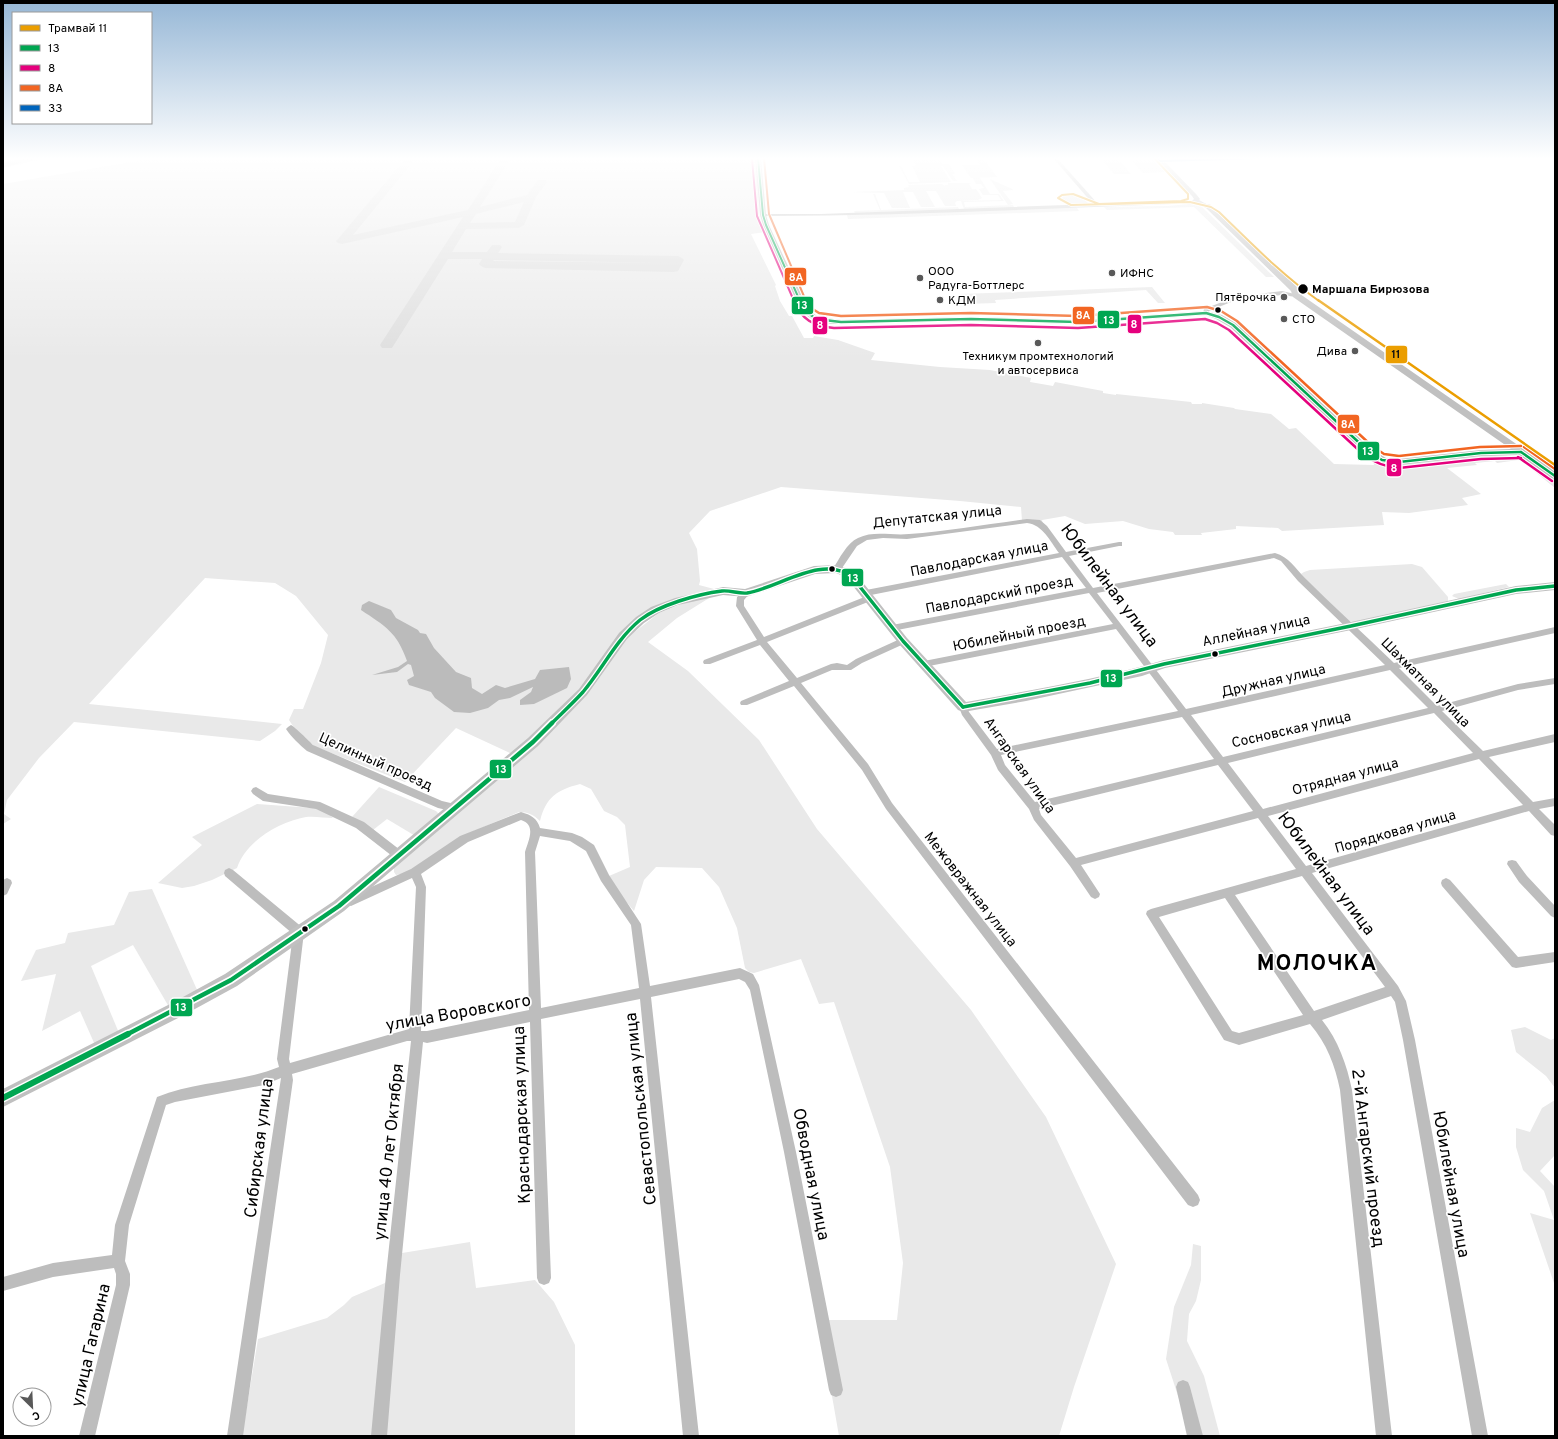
<svg xmlns="http://www.w3.org/2000/svg" width="1558" height="1439" font-family="Overpass,sans-serif">
<style>
.green{fill:#e9e9e9}
.water{fill:#bbb}
.lines{fill:none;stroke-linecap:round;stroke-linejoin:round}
.taxiway{fill:#dedede;fill-rule:evenodd}
.primary-casing{stroke:#dbdbdb;stroke-width:2}
.street{fill:#bdbdbd;fill-rule:evenodd}
.secondary{fill:#c0c0c0;fill-rule:evenodd}
.primary{fill:#bdbdbd;fill-rule:evenodd}
.tram{stroke:#bdbdbd;stroke-width:1}
.bus-1-far4-casing{stroke:#fff;stroke-width:3.5}
.bus-1-far3-casing{stroke:#fff;stroke-width:4.5}
.bus-1-far2-casing{stroke:#fff;stroke-width:6}
.bus-1-far1-casing{stroke:#fff;stroke-width:8}
.bus-1-casing{stroke:#fff;stroke-width:9}
.bus-2-far1-casing{stroke:#fff;stroke-width:3.5}
.bus-2-casing{stroke:#fff;stroke-width:4.5}
.bus-3-far1-casing{stroke:#fff;stroke-width:3.5}
.bus-3-casing{stroke:#fff;stroke-width:4.5}
.bus-4-casing{stroke:#fff;stroke-width:3.5}
.bus-1-far4{stroke:#00a651;stroke-width:2}
.bus-1-far3{stroke:#00a651;stroke-width:2.5}
.bus-1-far2{stroke:#00a651;stroke-width:3.5}
.bus-1-far1{stroke:#00a651;stroke-width:4.5}
.bus-1{stroke:#00a651;stroke-width:6}
.bus-2-far1{stroke:#e5007d;stroke-width:2}
.bus-2{stroke:#e5007d;stroke-width:2.5}
.bus-3-far1{stroke:#f26522;stroke-width:2}
.bus-3{stroke:#f26522;stroke-width:2.5}
.bus-4{stroke:#0065bd;stroke-width:2}
.tram-1-far1-casing{stroke:#fff;stroke-width:3.5}
.tram-1-casing{stroke:#fff;stroke-width:4.5}
.tram-1-far1{stroke:#eb9e00;stroke-width:2}
.tram-1{stroke:#eb9e00;stroke-width:2.5}
.poi-dot{fill:#595959;stroke:#fff;stroke-width:1.5}
.stop-dot{fill:#000;stroke:#fff;stroke-width:1.5}
.labels{text-anchor:middle;stroke-width:3.5;stroke-linejoin:round;paint-order:stroke}
.far-poi-label{font-size:12px;fill:#000;stroke:#fff;text-anchor:start}
.far-stop-label{font-size:12px;font-weight:bold;fill:#000;stroke:#fff;text-anchor:start}
.street-label{font-size:14px;fill:#000;stroke:#fff}
.near-street-label{font-size:17px;fill:#000;stroke:#fff}
.near-district-label{font-size:22px;font-weight:bold;letter-spacing:1px;fill:#000;stroke:#fff}
.line-badge{stroke:#fff;stroke-width:1.5}
.badge-label{font-size:11px;text-anchor:middle;font-weight:bold;fill:#fff}
.pale-badge-label{font-size:11px;text-anchor:middle;font-weight:bold;fill:#111}
</style>
<rect width="100%" height="100%" fill="#fff"/>
<!-- green -->
<g class="green">
<path d="M154,158H756L759,215L765,232L751,234L776,285L775,286L780,301L789,316H792L804,338H813L814,336L838,340L875,353L871,360L940,367L990,370L1011,374V375L1016,376V375L1031,378L1030,382L1053,386L1055,382L1103,391V393L1116,395V394L1191,402L1192,404H1202V403L1234,408L1235,409L1271,414L1289,429L1296,428L1334,464L1374,465L1373,461L1375,459L1385,464L1397,465L1491,455L1512,456L1527,462L1555,480V488L1522,461L1518,460L1497,463L1495,461L1475,463L1477,465L1447,468L1481,494L1462,498L1468,505L1409,513L1382,512L1384,525L1282,531L1278,528L1236,526V529L1201,533L1202,535H1175L1173,532L1149,529L1123,521L1085,524L1065,516L1042,520L1043,524L1022,521L1021,507L960,501L781,487L710,511L689,533L697,549L700,581L699,585L714,589L654,607L582,687L512,754L456,728L405,782L316,747L299,735L289,720L294,709H303L321,663L328,635L296,596L275,583L205,578L89,704L282,724L275,731L260,741L74,722L39,758L7,800L4,814L11,819L3,824V184Z"/>
<path d="M945,158L939,160L942,164H949L955,174H952L957,181H953L943,166H941L951,182L909,184L899,166H901L909,182H920L912,166L916,165L912,160L900,159Z"/>
<path d="M976,158H983L997,177L971,178L962,165H980Z"/>
<path d="M1102,160H1119L1131,174H1114Z"/>
<path d="M1154,160L1165,172L1143,173L1132,161Z"/>
<path d="M973,178H980L990,194H999L1004,201L964,202L965,207L1013,205L1014,207L964,209L961,201L1001,200L998,195H983L979,189L984,188L981,184H976Z"/>
<path d="M990,179L1012,189L1013,190L1003,191L1013,204L1008,205Z"/>
<path d="M948,183H971L969,184L972,189H976L982,198L978,200L957,201L955,203L956,206H945L936,191H926L935,207H921L913,192H903L910,208H892L884,193L853,192L904,190V188L909,187L908,185L942,184L945,186V185H948Z"/>
<path d="M873,194H875L881,210L958,207L959,209L855,213L854,211L880,210Z"/>
<path d="M1064,195C1073,194 1083,197 1090,205C1080,205 1068,207 1061,199Z"/>
<path d="M1191,204L1202,207L1274,277H1266L1194,207L1107,210L1104,207L1167,206Z"/>
<path d="M1053,208H1077L1079,211L848,219L847,215Z"/>
<path d="M1152,287L1165,303H1158L1146,290L995,300L996,303L965,304L960,294Z"/>
<path d="M1412,564L1422,567L1448,597V601L1353,622L1348,621L1301,574L1304,572L1310,570Z"/>
<path d="M1506,584L1509,587L1459,599L1452,596L1454,594Z"/>
<path d="M714,595L677,618L648,642L688,671L759,740L817,829L971,1010L1046,1117L1116,1264L1074,1387L1059,1436H839L815,1299L829,1320H897L903,1263L890,1167L834,1002L819,1004L801,959L754,973L749,972L745,968L737,928L719,887L702,868L656,867L644,880L634,911L619,893L609,876L630,867L625,825L617,817L604,811L591,789L580,784C557,790 546,797 540,821C534,815 528,812 519,812L462,836L406,873L396,875L394,872V867L535,746L628,637L659,613L689,601Z"/>
<path d="M379,787L436,811L439,814L417,837L387,819L373,830L352,817Z"/>
<path d="M257,804L313,808L327,812L333,818C325,818 314,816 306,817C279,822 246,841 237,868L212,880L194,886L182,888L158,883L202,845L192,837Z"/>
<path d="M152,889L198,992L169,1007L133,945L91,966L119,1033L95,1045L80,1011L42,1031L56,974L21,981L36,950L65,943L68,933L114,925L129,892Z"/>
<path d="M1525,1027L1551,1040L1555,1038V1088L1546,1076L1516,1052L1511,1030Z"/>
<path d="M1555,1100V1155L1540,1171L1555,1187V1286L1530,1213L1554,1220L1544,1191L1523,1170L1516,1147V1128L1530,1132L1542,1108Z"/>
<path d="M470,1242L476,1288L535,1280L554,1302L575,1345V1436H242L258,1339L327,1318L344,1305L352,1297L385,1283L402,1253Z"/>
<path d="M1193,1244L1201,1246V1280L1196,1301L1189,1314L1187,1341L1204,1376L1220,1436H1191L1166,1359L1174,1307L1191,1265Z"/>
</g>
<!-- water -->
<path class="water" d="M369,601L391,610L396,618L418,630L420,633L426,634L434,648L456,672L471,678L472,688L482,694L496,685L505,688L535,679L540,670L569,667L571,679L567,688L534,704L520,705V700L531,692L533,687L510,698L499,700L488,708L470,713L454,712L435,698L431,692L409,685L407,680L414,676L411,665L408,664L397,672L372,675L398,667L407,661C397,632 385,626 361,610L362,605Z"/>
<g class="lines">
<!-- taxiway -->
<path class="taxiway" d="M406,158H416L353,235L468,210L501,158H511L480,207L527,195L538,180H546L547,182L536,197L524,225L519,228L466,229L452,252H487L492,245H500L502,247L498,253L678,256L682,258L684,260L678,271L674,272L485,268L481,266L479,264L482,259H448L392,348H382L380,345L463,217L342,244L338,243L336,241L338,239ZM524,202L515,222L470,223L476,214ZM494,260L670,263L493,261Z"/>
<!-- primary casing -->
<g class="primary-casing">
<path id="primary" d="M27,158H42L3,167V163Z"/>
</g>
<!-- street -->
<g class="street">
<path d="M1053,158H1057L1098,204L1198,201L1200,202L1198,203C1053,208 908,216 763,216L761,215L763,214H821L1093,204Z"/>
<path d="M1214,158H1274L1159,162L1157,161L1159,160Z"/>
<path d="M1282,291L1299,295L1296,297L1282,295L1236,300L1209,311L1208,314L1203,313L1204,309L1235,297Z"/>
<path d="M1027,519L1040,520L1047,526L1066,552L1119,542H1122V546H1119L1069,556L1093,588L1275,553C1289,557 1295,568 1305,578C1334,607 1364,634 1394,663L1555,627V633L1399,668L1437,706L1518,684L1555,678V684L1518,690L1442,711L1483,751L1555,734V742L1489,757L1533,802L1555,798V806L1539,809L1555,825V836L1551,835L1529,811L1312,873L1398,986L1406,1001L1415,1040L1488,1436H1472L1403,1040L1395,1002L1391,996L1322,1020C1338,1040 1347,1065 1352,1090L1392,1436H1376L1340,1090C1335,1065 1327,1044 1310,1024L1239,1045L1224,1040L1146,914L1147,911L1151,909L1296,869L1258,818L1081,865L1100,894L1099,897L1095,899L1091,897L1070,866L1034,820L1029,809L998,770L991,755L962,715L959,707L963,704L966,705L969,712L997,749L1178,711L1116,629L924,667L920,664L924,661L1113,624L1089,593L892,631L888,628L892,625L1086,588L1062,557L866,596L862,593L866,590L1059,553C1050,541 1043,525 1027,523L907,539L883,538L867,540L857,546L840,571L837,572L833,569C839,559 847,543 858,538C874,530 892,536 909,534C948,531 988,524 1027,519ZM1274,558L1281,561L1298,581L1385,665L1186,709L1097,593ZM1390,670L1428,708L1223,757L1191,715ZM1434,713L1473,753L1263,809L1228,763ZM1182,717L1214,759L1035,802L1005,765L1001,755ZM1479,759L1523,805L1306,866L1268,816ZM1218,765L1253,811L1076,858L1041,815L1039,809ZM1302,876L1385,987L1314,1011L1235,895ZM1225,898L1303,1015L1239,1033L1232,1031L1159,917Z"/>
<path d="M746,590L750,593L744,600V606L764,637L867,596L870,595L874,598L873,600L767,642L797,678L831,664L837,663L847,665L856,659L900,639H906L907,641L906,643L862,663L851,670H832L801,683L868,764L892,803L1198,1195L1200,1200L1198,1205L1193,1207L1188,1205L886,809L862,770L794,686L747,705H741L740,703L741,701L789,681L760,645L710,664H704L703,662L704,660L757,640L736,606L737,597Z"/>
<path d="M291,725C295,727 309,741 313,745L442,801L459,805L461,808L459,811L456,812L438,808L307,751C299,744 292,738 286,729L288,727Z"/>
<path d="M256,787L268,794L320,802L364,822L404,853L405,856L404,859L400,860L396,859L356,828L316,809L263,801L253,794L251,791L253,788Z"/>
<path d="M521,812C531,815 537,818 540,828L572,833L582,837L594,845L609,875L641,924L650,986L740,968L753,974L759,985L796,1152L843,1390L841,1395L836,1397L831,1395L829,1390L784,1152L750,990L745,982L739,979L651,997L699,1436H683L640,999L541,1019L551,1278L549,1283L544,1285L539,1283L537,1278L530,1022L427,1043L423,1042L400,1275L387,1436H371L386,1275L411,1041H407L292,1074L293,1080L243,1436H227L281,1078L264,1085L175,1102L166,1105L129,1225L125,1261L130,1274V1285L95,1436H79L116,1285V1274L114,1268L53,1277L3,1291V1277L53,1263L112,1255L115,1225L157,1097C195,1081 240,1083 279,1067L277,1059L293,934L225,876L224,873L225,870L229,868L233,870L303,928L304,932L289,1059L290,1063L409,1029L416,887L412,878L351,906L347,904L346,901L347,898L411,869L460,836ZM521,820C537,825 528,841 525,852L529,1010L427,1031H421L426,887L421,874L468,842ZM540,836L570,841L586,851L601,881L631,925L639,988L541,1008L535,852Z"/>
<path d="M1512,860L1516,861L1527,876L1555,906V918L1551,916L1519,882L1507,864L1508,861Z"/>
<path d="M7,878L11,880L12,883L7,894L3,896V880Z"/>
<path d="M1446,878L1450,880L1518,957L1555,952V962L1516,968L1512,967L1442,886L1441,883L1442,880Z"/>
<path d="M1183,1380L1188,1382L1190,1387L1203,1436H1187L1176,1387L1178,1382Z"/>
</g>
<!-- secondary -->
<g class="secondary">
<path d="M755,158H761L766,215L769,225L807,307L814,314L819,317L841,320L971,317L1078,320L1206,311L1222,315L1236,323L1371,449L1386,458L1399,459L1481,450L1511,449L1293,297L1291,291L1206,208L1193,202L1192,201L1194,199L1192,196L1154,158H1161L1196,194L1200,199L1199,200L1210,206L1298,288L1300,294L1555,471V479L1551,478L1519,455L1481,456L1399,465C1386,465 1375,462 1365,453L1230,327L1216,319L1206,315L1078,324L971,321L841,324C824,324 809,322 799,307L763,225L760,215Z"/>
<path d="M837,565L851,570L857,575L907,638L966,702C1032,690 1100,679 1164,660L1351,622L1516,586L1555,582V590L1516,594L1351,630L1165,668L1142,676L1026,701L963,712L958,710L899,644L849,581L843,576L836,573L815,574L746,597L723,595L678,605L659,613L644,623L627,639L587,695L538,746L344,911L237,986L184,1015L3,1107V1089L172,1003L225,974L334,901L528,738L579,689L619,633L636,617L651,607L675,598L723,587L745,589L814,566Z"/>
</g>
<!-- primary -->
<use href="#primary" class="primary"/>
<!-- tram -->
<path class="tram" d="M1181,201L1210,205"/>
<!-- bus-1-far4 casing -->
<g class="bus-1-far4-casing">
<path id="bus-1-far4" d="M758,158L763,215L766,225L800,301"/>
</g>
<!-- bus-1-far3 casing -->
<g class="bus-1-far3-casing">
<g id="bus-1-far3">
<path d="M800,300L807,312L816,319L841,322L971,319L1078,322L1206,313L1219,317L1233,325L1368,451L1382,460L1399,462L1481,453L1521,452"/>
<path d="M1521,452L1555,476"/>
</g>
</g>
<!-- bus-1-far2 casing -->
<g class="bus-1-far2-casing">
<g id="bus-1-far2">
<path d="M963,707L1090,683L1164,664L1351,626L1516,590L1555,586"/>
<path d="M551,724C561,714 573,703 583,692C603,668 616,640 640,620C659,605 698,594 722,591C730,590 739,594 747,593C779,588 823,553 853,578L903,641L963,707"/>
</g>
</g>
<!-- bus-1-far1 casing -->
<g class="bus-1-far1-casing">
<path id="bus-1-far1" d="M126,1035L231,980L339,906L533,742L552,723"/>
</g>
<!-- bus-1 casing -->
<g class="bus-1-casing">
<path id="bus-1" d="M3,1098L128,1034"/>
</g>
<!-- bus-2-far1 casing -->
<g class="bus-2-far1-casing">
<path id="bus-2-far1" d="M752,159L757,216L794,301"/>
</g>
<!-- bus-2 casing -->
<g class="bus-2-casing">
<g id="bus-2">
<path d="M793,300C802,320 813,326 834,328L971,325L1078,328L1205,319L1217,323L1229,330L1364,455C1375,463 1385,467 1399,468L1481,459L1521,458"/>
<path d="M1518,457L1552,481"/>
</g>
</g>
<!-- bus-3-far1 casing -->
<g class="bus-3-far1-casing">
<path id="bus-3-far1" d="M764,158L769,214L806,301"/>
</g>
<!-- bus-3 casing -->
<g class="bus-3-casing">
<g id="bus-3">
<path d="M806,300L811,308L819,313L841,316L971,313L1078,316L1207,307L1221,311L1237,321L1372,446L1384,454L1399,456L1480,447L1521,446"/>
<path d="M1524,447L1555,469"/>
</g>
</g>
<!-- bus-4 casing -->
<g class="bus-4-casing">
<path id="bus-4" d="M1157,158L1159,161L1261,158"/>
</g>
<!-- bus-1-far4 -->
<use href="#bus-1-far4" class="bus-1-far4"/>
<!-- bus-1-far3 -->
<use href="#bus-1-far3" class="bus-1-far3"/>
<!-- bus-1-far2 -->
<use href="#bus-1-far2" class="bus-1-far2"/>
<!-- bus-1-far1 -->
<use href="#bus-1-far1" class="bus-1-far1"/>
<!-- bus-1 -->
<use href="#bus-1" class="bus-1"/>
<!-- bus-2-far1 -->
<use href="#bus-2-far1" class="bus-2-far1"/>
<!-- bus-2 -->
<use href="#bus-2" class="bus-2"/>
<!-- bus-3-far1 -->
<use href="#bus-3-far1" class="bus-3-far1"/>
<!-- bus-3 -->
<use href="#bus-3" class="bus-3"/>
<!-- bus-4 -->
<use href="#bus-4" class="bus-4"/>
<!-- tram-1-far1 casing -->
<g class="tram-1-far1-casing">
<path id="tram-1-far1" d="M1154,158L1188,194V199L1181,201L1099,204L1073,194L1062,195L1058,198L1071,205L1190,202L1211,207L1219,212C1251,243 1282,275 1319,301"/>
</g>
<!-- tram-1 casing -->
<g class="tram-1-casing">
<path id="tram-1" d="M1318,300L1555,465"/>
</g>
<!-- tram-1-far1 -->
<use href="#tram-1-far1" class="tram-1-far1"/>
<!-- tram-1 -->
<use href="#tram-1" class="tram-1"/>
</g>
<!-- sky -->
<linearGradient id="sky" x2="0" y2="1"><stop stop-color="#96b7d6"/><stop offset="0.44" stop-color="#fff"/><stop offset="1" stop-color="#fff" stop-opacity="0"/></linearGradient>
<rect width="1558" height="360" fill="url(#sky)"/>
<!-- markers -->
<g class="poi-dot">
<circle cx="1112" cy="273" r="4"/>
<circle cx="920" cy="278" r="4"/>
<circle cx="1284" cy="297" r="4"/>
<circle cx="940" cy="300" r="4"/>
<circle cx="1284" cy="319" r="4"/>
<circle cx="1038" cy="343" r="4"/>
<circle cx="1355" cy="351" r="4"/>
</g>
<g class="stop-dot">
<circle cx="1303" cy="289" r="5.5"/>
<circle cx="1218" cy="310" r="3.5"/>
<circle cx="832" cy="569" r="3.5"/>
<circle cx="1215" cy="654" r="3.5"/>
<circle cx="305" cy="929" r="3.5"/>
</g>
<g class="labels">
<!-- far-poi labels -->
<g class="far-poi-label">
<text x="928" y="275">ООО<tspan x="928" dy="14">Радуга-Боттлерс</tspan></text>
<text x="1120" y="277">ИФНС</text>
<text x="1276" y="301" text-anchor="end">Пятёрочка</text>
<text x="948" y="304">КДМ</text>
<text x="1292" y="323">СТО</text>
<text x="1347" y="355" text-anchor="end">Дива</text>
<text x="1038" y="360" text-anchor="middle">Техникум промтехнологий<tspan x="1038" dy="14">и автосервиса</tspan></text>
</g>
<!-- far-stop labels -->
<g class="far-stop-label">
<text x="1312" y="293">Маршала Бирюзова</text>
</g>
<!-- street labels -->
<g class="street-label">
<text transform="translate(937 516) rotate(-6)" y="5">Депутатская улица</text>
<text transform="translate(979 558) rotate(-11)" y="5">Павлодарская улица</text>
<text transform="translate(999 594) rotate(-11)" y="5">Павлодарский проезд</text>
<text transform="translate(1256 630) rotate(-12)" y="5">Аллейная улица</text>
<text transform="translate(1019 633) rotate(-11)" y="5">Юбилейный проезд</text>
<text transform="translate(1273 680) rotate(-13)" y="5">Дружная улица</text>
<text transform="translate(1426 682) rotate(45)" y="5">Шахматная улица</text>
<text transform="translate(1291 729) rotate(-13)" y="5">Сосновская улица</text>
<text transform="translate(376 761) rotate(24)" y="5">Целинный проезд</text>
<text transform="translate(1020 765) rotate(55)" y="5">Ангарская улица</text>
<text transform="translate(1345 776) rotate(-15)" y="5">Отрядная улица</text>
<text transform="translate(1395 831) rotate(-16)" y="5">Порядковая улица</text>
<text transform="translate(971 889) rotate(52)" y="5">Межовражная улица</text>
</g>
<!-- near-street labels -->
<g class="near-street-label">
<text transform="translate(1110 585) rotate(53)" y="6">Юбилейная улица</text>
<text transform="translate(1327 873) rotate(53)" y="6">Юбилейная улица</text>
<text transform="translate(458 1012) rotate(-10)" y="6">улица Воровского</text>
<text transform="translate(640 1109) rotate(-96)" y="6">Севастопольская улица</text>
<text transform="translate(521 1115) rotate(-92)" y="6">Краснодарская улица</text>
<text transform="translate(258 1148) rotate(-83)" y="6">Сибирская улица</text>
<text transform="translate(388 1152) rotate(-84)" y="6">улица 40 лет Октября</text>
<text transform="translate(1369 1158) rotate(83)" y="6">2-й Ангарский проезд</text>
<text transform="translate(812 1174) rotate(79)" y="6">Обводная улица</text>
<text transform="translate(1452 1184) rotate(80)" y="6">Юбилейная улица</text>
<text transform="translate(90 1345) rotate(-77)" y="6">улица Гагарина</text>
</g>
<!-- near-district labels -->
<g class="near-district-label">
<text x="1317" y="970">МОЛОЧКА</text>
</g>
</g>
<g class="line-badge">
<rect x="784" y="267" width="23" height="19" rx="4" fill="#f26522"/>
<rect x="791" y="296" width="23" height="19" rx="4" fill="#00a651"/>
<rect x="1072" y="306" width="23" height="19" rx="4" fill="#f26522"/>
<rect x="1097" y="310" width="23" height="19" rx="4" fill="#00a651"/>
<rect x="1127" y="314" width="15" height="20" rx="4" fill="#e5007d"/>
<rect x="812" y="316" width="16" height="19" rx="4" fill="#e5007d"/>
<rect x="1385" y="345" width="23" height="19" rx="4" fill="#eb9e00"/>
<rect x="1337" y="414" width="23" height="20" rx="4" fill="#f26522"/>
<rect x="1357" y="441" width="23" height="20" rx="4" fill="#00a651"/>
<rect x="1386" y="458" width="16" height="19" rx="4" fill="#e5007d"/>
<rect x="841" y="568" width="23" height="19" rx="4" fill="#00a651"/>
<rect x="1100" y="669" width="23" height="19" rx="4" fill="#00a651"/>
<rect x="489" y="759" width="23" height="20" rx="4" fill="#00a651"/>
<rect x="170" y="998" width="23" height="19" rx="4" fill="#00a651"/>
</g>
<g class="badge-label">
<text x="796" y="281">8А</text>
<text x="802" y="309">13</text>
<text x="1083" y="319">8А</text>
<text x="1109" y="324">13</text>
<text x="1134" y="328">8</text>
<text x="820" y="329">8</text>
<text x="1348" y="428">8А</text>
<text x="1368" y="455">13</text>
<text x="1394" y="472">8</text>
<text x="853" y="582">13</text>
<text x="1111" y="682">13</text>
<text x="501" y="773">13</text>
<text x="181" y="1011">13</text>
</g>
<g class="pale-badge-label">
<text x="1396" y="358">11</text>
</g>
<!-- border -->
<rect width="1558" height="1439" fill="none" stroke="#000000" stroke-width="8"/>
<!-- legend -->
<rect x="12" y="12" width="140" height="112" fill="#ffffff" stroke="#999999"/>
<rect x="20" y="25" width="20" height="6" fill="#eb9e00" stroke="#999999"/>
<text x="48" y="32" font-size="12" fill="#000000">Трамвай 11</text>
<rect x="20" y="45" width="20" height="6" fill="#00a651" stroke="#999999"/>
<text x="48" y="52" font-size="12" fill="#000000">13</text>
<rect x="20" y="65" width="20" height="6" fill="#e5007d" stroke="#999999"/>
<text x="48" y="72" font-size="12" fill="#000000">8</text>
<rect x="20" y="85" width="20" height="6" fill="#f26522" stroke="#999999"/>
<text x="48" y="92" font-size="12" fill="#000000">8А</text>
<rect x="20" y="105" width="20" height="6" fill="#0065bd" stroke="#999999"/>
<text x="48" y="112" font-size="12" fill="#000000">33</text>
<!-- north arrow -->
<g transform="translate(32 1407) rotate(156)"><circle r="19" fill="#ffffff" stroke="#999999"/>
<path d="M0-3L7 15L0 10L-7 15Z" fill="#595959"/>
<text y="-6" font-size="11" font-weight="bold" text-anchor="middle" fill="#000000">С</text>
</g>
</svg>
